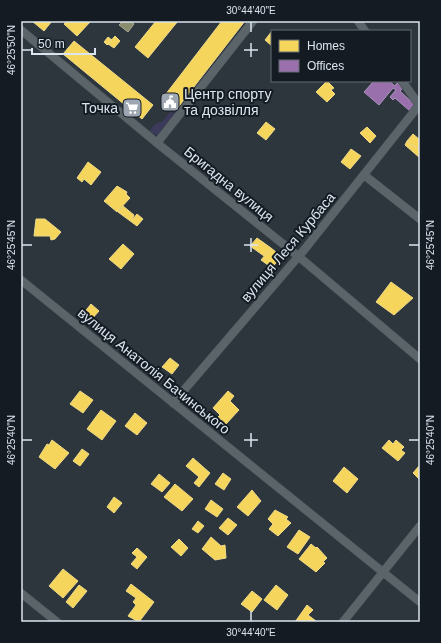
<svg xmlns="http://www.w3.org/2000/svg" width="441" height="643" font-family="Arial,sans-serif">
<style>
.green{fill:#3c3a5a}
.homes{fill:#f6d55c;stroke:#eeda88}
.offices{fill:#9970ab;stroke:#ad93bf}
.industry{fill:#8c8c6e;stroke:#a4a795}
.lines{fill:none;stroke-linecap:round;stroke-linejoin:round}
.minor-casing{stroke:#4b5158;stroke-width:9}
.minor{stroke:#5a6469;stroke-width:8}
.ticks{fill:none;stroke:#dbe5ef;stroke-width:1.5}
.labels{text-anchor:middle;stroke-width:4;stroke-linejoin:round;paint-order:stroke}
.poi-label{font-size:14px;fill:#dbe5ef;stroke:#151b23;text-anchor:start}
.street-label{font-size:14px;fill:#dbe5ef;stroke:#151b23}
.neatline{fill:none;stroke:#dbe5ef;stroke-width:1.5}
.ticks-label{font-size:10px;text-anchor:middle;fill:#dbe5ef}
</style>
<rect width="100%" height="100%" fill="#2d353d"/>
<!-- green -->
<path class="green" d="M170,112L174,113L176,117L167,127L165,126L161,130V133L157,135L151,133L150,130C154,125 156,122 162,122Z"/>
<!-- homes -->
<g class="homes">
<path d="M32,21H52L44,31Z"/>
<path d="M67,21H91L77,36L64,24Z"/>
<path d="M156,21H178L148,58L135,47Z"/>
<path d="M245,21L176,110L162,99L222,21Z"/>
<path d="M272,31V46L265,40Z"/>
<path d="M115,36L120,41L114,48L108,44Z"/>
<path d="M108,37L112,40L107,45L104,42Z"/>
<path d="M74,41L153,105L142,119L63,54Z"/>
<path d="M327,81L334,88L331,90L335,94L327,102L316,92Z"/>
<path d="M266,122L275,129L266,140L257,133Z"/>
<path d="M367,127L376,136L370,143L360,133Z"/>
<path d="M413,134L420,140V151L407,141Z"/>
<path d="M407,141L420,151V158L405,145Z"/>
<path d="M351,149L361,156L350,169L341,162Z"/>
<path d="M88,162L101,172L91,185L84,179L82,182L77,178Z"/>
<path d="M117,186L127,192L126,194L130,198L117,212L104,201Z"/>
<path d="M123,206L134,215L132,220L137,214L143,219L137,226L118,212Z"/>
<path d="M36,219H45L61,232L55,239L51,240L50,236H34Z"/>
<path d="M257,238L271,248L264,256L250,246Z"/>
<path d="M123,244L134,254L121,269L109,259Z"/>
<path d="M271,248L281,256L272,268L261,260Z"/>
<path d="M391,282L413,298L394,315L376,302Z"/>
<path d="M91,304L99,311L91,320L83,314Z"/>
<path d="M170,358L179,365L172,374L162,367Z"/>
<path d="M80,391L93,400L83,413L70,404Z"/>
<path d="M228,391L234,396L230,401L239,410L226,424L218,417L220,415L213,408Z"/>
<path d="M101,410L116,421L102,440L87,429Z"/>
<path d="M135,413L147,423L137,435L125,426Z"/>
<path d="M52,440L69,453L55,469L39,457L47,444L49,445Z"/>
<path d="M389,440L393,444L396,440L404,447L401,450L405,453L398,461L382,448Z"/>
<path d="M82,449L89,454L80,466L73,461Z"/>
<path d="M193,458L210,473L199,487L194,483L199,477L186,466Z"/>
<path d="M419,466L420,467L419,479L413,473Z"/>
<path d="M344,467L358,479L347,493L333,481Z"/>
<path d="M223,473L231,479L224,490L215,484Z"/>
<path d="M159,474L170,483L162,492L151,484Z"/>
<path d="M175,484L193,499L182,511L164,497Z"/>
<path d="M252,490L261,501L248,516L237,507Z"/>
<path d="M114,497L122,503L114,513L107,507Z"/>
<path d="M211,500L223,509L217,517L205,509Z"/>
<path d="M275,510L288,517L286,519L291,523L278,536L269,529L273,524L268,519Z"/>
<path d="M228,518L237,525L228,535L219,528Z"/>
<path d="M198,521L204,526L198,533L192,529Z"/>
<path d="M299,530L310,537L298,554L287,547Z"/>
<path d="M211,537L221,546L225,545L226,558L215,560L202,549Z"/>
<path d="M179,539L188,548L181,556L171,547Z"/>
<path d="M311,544L316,548L317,547L327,558L323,562L325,563L316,572L299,559Z"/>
<path d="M137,548L147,557L137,569L131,564L137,557L132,553Z"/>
<path d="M63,569L78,581L63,598L49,586Z"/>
<path d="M131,584L154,602L139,622L128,616L136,605L133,602L136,598L126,591Z"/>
<path d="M79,585L87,591L73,608L66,602Z"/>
<path d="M276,585L288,595L277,610L264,600Z"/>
<path d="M252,591L262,599L252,612L241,604Z"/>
<path d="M307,605L313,610L308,615L316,621L315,622H295Z"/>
</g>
<!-- offices -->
<path class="offices" d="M374,81H389L395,86L397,83L403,88L400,91L415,105L410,111L395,98L393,100L390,97L396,90L393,88L379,105L364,92Z"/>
<!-- industry -->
<path class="industry" d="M123,21H131L134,24L128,32L119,25Z"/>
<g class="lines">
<!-- minor casing -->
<g class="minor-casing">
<g id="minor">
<path d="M358,21L365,31"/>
<path d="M21,30L157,143L298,256L420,359"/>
<path d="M402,81L420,106"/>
<path d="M157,143L253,21"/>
<path d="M364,175L420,219"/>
<path d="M21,280L420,602"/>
<path d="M173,403L304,250L420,104"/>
<path d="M21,593L57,622"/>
<path d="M343,622L420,526"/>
</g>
</g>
<!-- minor -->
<use href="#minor" class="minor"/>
</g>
<!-- ticks -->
<path class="ticks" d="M251,22V32M251,43V57M22,50H32M244,50H258M251,238V252M22,245H32M244,245H258M409,245H419M251,433V447M22,440H32M244,440H258M409,440H419M251,611V621"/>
<!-- icons -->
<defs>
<g id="civic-square" transform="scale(1)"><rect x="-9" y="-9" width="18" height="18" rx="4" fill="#9ea7b1" stroke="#151b23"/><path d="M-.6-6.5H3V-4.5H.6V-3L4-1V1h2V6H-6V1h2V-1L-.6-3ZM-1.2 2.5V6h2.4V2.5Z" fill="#fff"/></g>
<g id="supermarket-square" transform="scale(1)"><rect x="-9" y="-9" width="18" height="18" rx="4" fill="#9ea7b1" stroke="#151b23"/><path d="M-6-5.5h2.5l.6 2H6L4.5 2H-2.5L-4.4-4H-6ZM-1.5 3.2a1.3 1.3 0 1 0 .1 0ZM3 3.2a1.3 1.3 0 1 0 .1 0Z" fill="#fff"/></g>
</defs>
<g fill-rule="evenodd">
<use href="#civic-square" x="170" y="102"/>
<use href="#supermarket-square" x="132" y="108"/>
</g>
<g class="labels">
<!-- poi labels -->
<g class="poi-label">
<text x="184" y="99">Центр спорту<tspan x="184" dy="16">та дозвілля</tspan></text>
<text x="118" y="113" text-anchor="end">Точка</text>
</g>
<!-- street labels -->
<g class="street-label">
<text transform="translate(229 184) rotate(39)" y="5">Бригадна вулиця</text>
<text transform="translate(288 247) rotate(-50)" y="5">вулиця Леся Курбаса</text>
<text transform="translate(154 371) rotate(39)" y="5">вулиця Анатолія Бачинського</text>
</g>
</g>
<!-- border -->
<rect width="441" height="643" fill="none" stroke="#151b23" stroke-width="44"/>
<!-- legend -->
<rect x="271" y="30" width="140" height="52" fill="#151b23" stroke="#646c75"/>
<rect x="279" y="40" width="20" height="12" fill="#f6d55c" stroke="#646c75"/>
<text x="307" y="50" font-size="12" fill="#dbe5ef">Homes</text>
<rect x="279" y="60" width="20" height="12" fill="#9970ab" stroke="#646c75"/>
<text x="307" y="70" font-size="12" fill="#dbe5ef">Offices</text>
<!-- scale -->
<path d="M32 48v6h63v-6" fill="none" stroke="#dbe5ef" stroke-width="2"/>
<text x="38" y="48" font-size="12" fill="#dbe5ef" stroke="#151b23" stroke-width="3" paint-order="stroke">50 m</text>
<rect x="22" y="22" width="397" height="599" class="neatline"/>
<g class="ticks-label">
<text x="251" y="14">30°44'40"E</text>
<text transform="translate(11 50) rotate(-90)" y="4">46°25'50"N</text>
<text transform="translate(11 245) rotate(-90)" y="4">46°25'45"N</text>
<text transform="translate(430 245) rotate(-90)" y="4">46°25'45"N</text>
<text transform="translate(11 440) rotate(-90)" y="4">46°25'40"N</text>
<text transform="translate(430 440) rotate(-90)" y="4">46°25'40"N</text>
<text x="251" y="636">30°44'40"E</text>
</g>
</svg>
